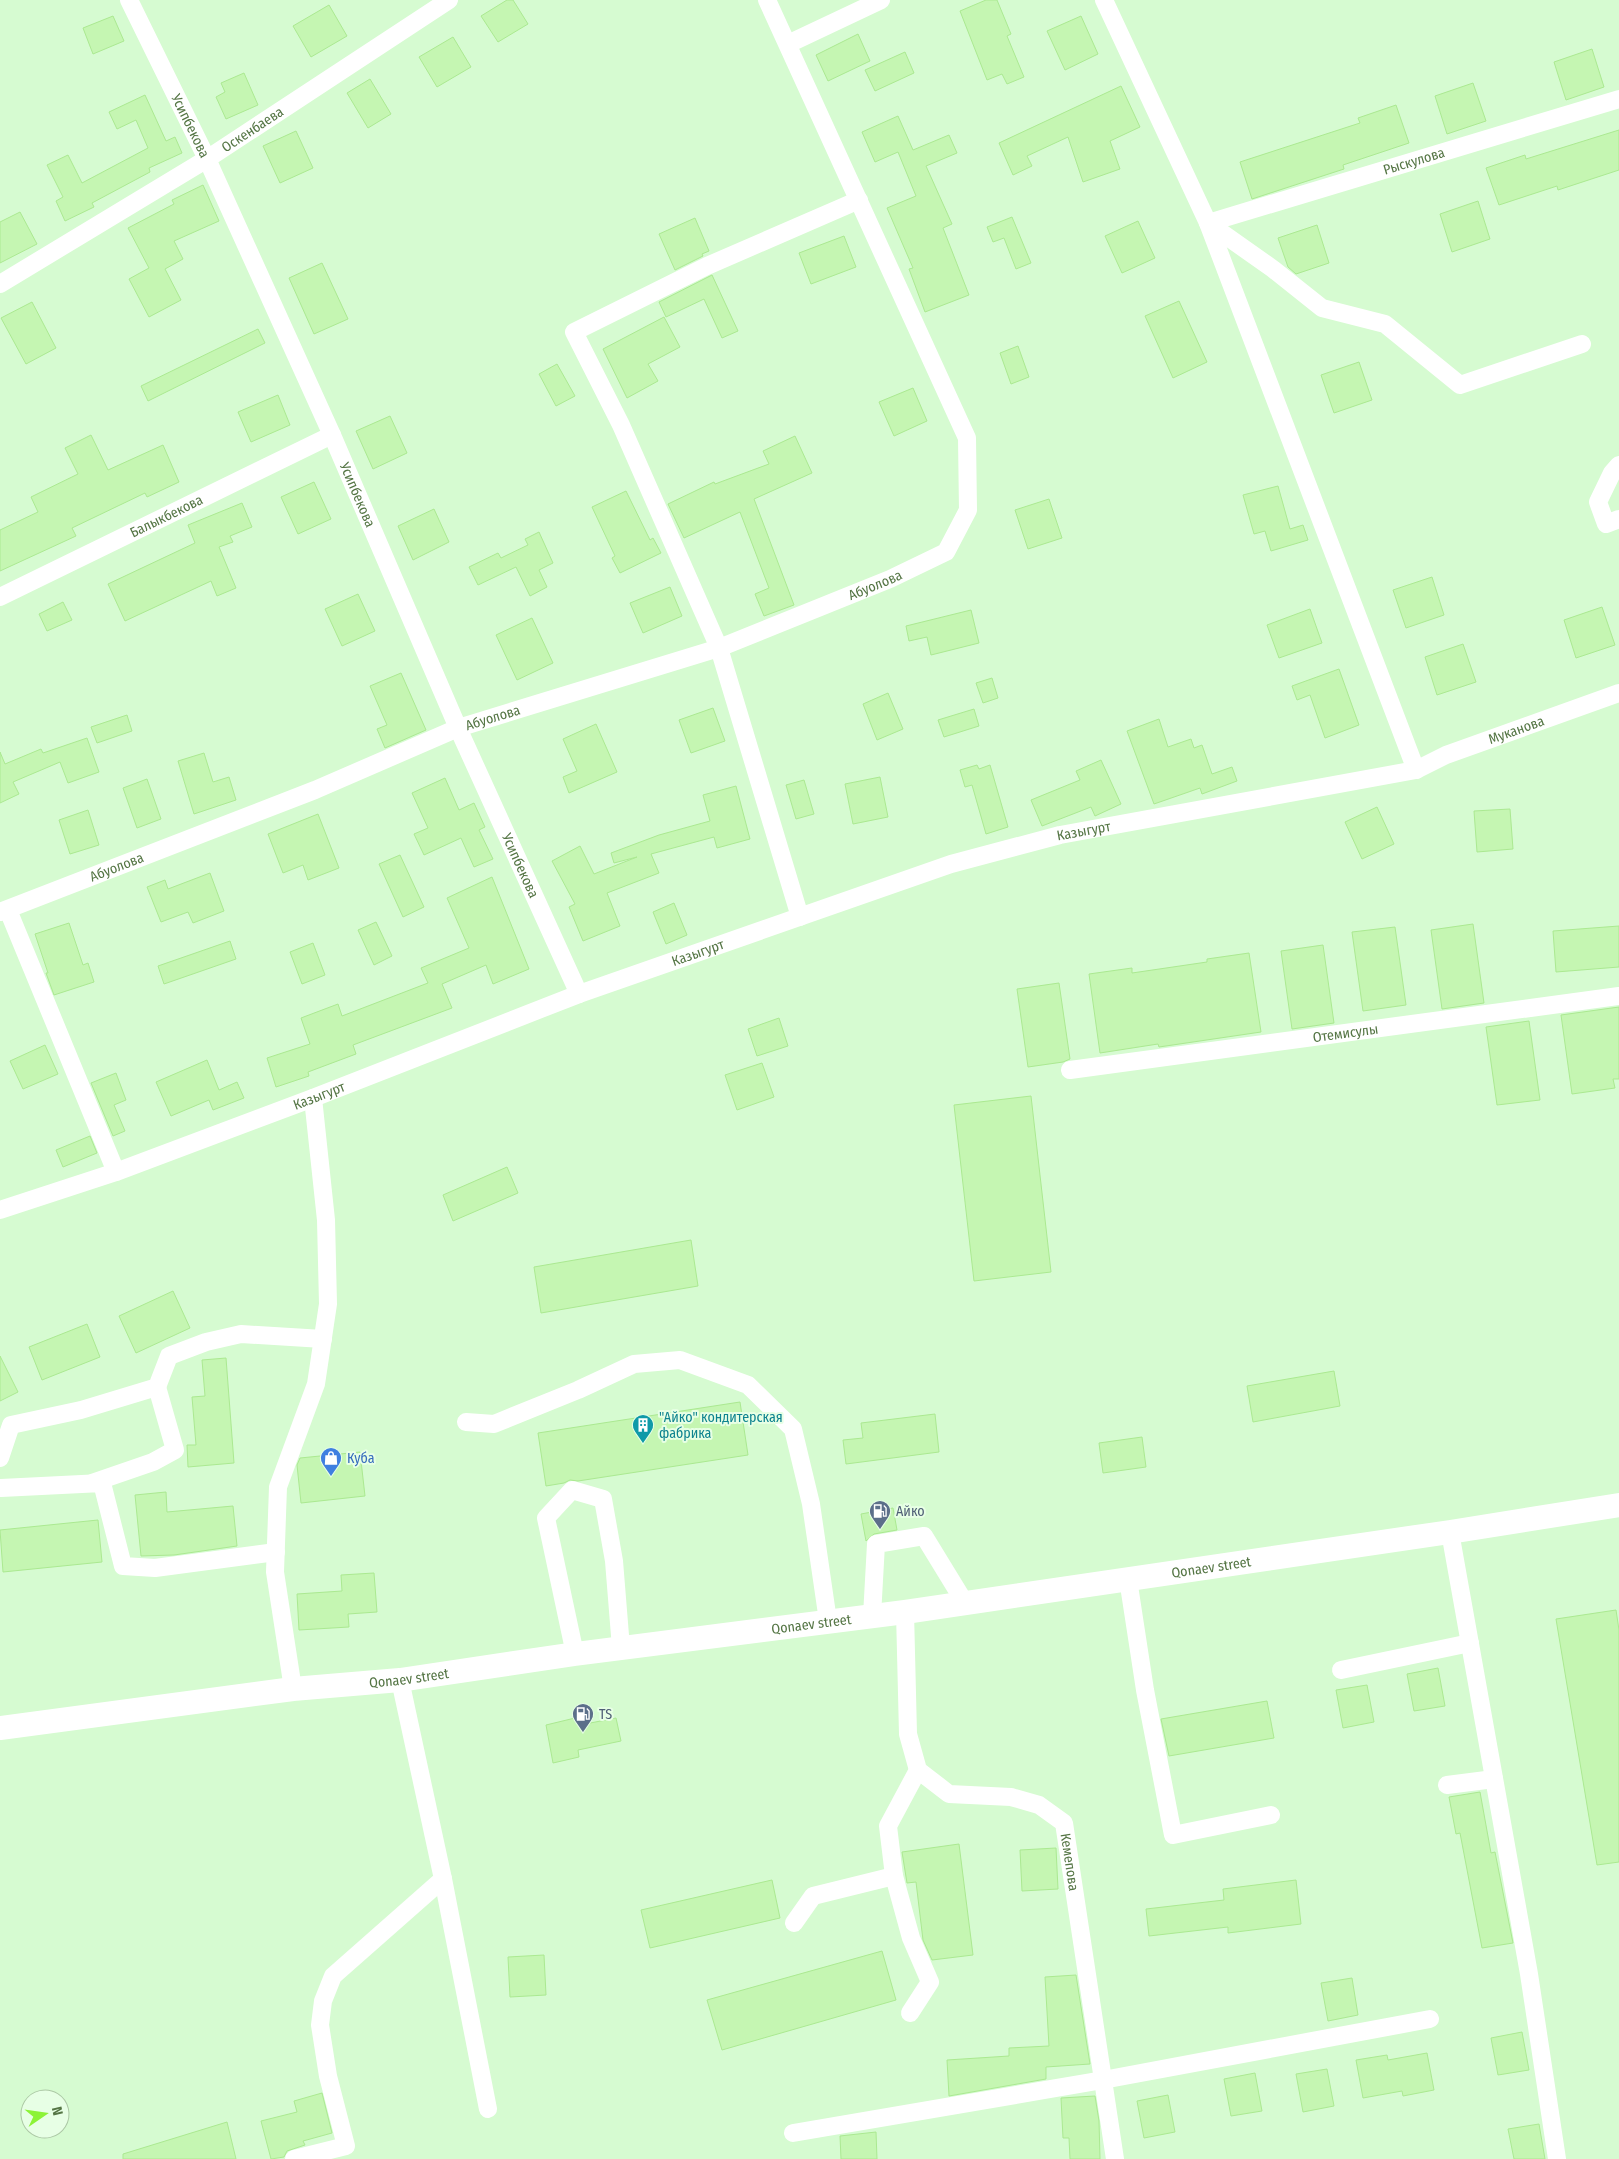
<svg xmlns="http://www.w3.org/2000/svg" width="1619" height="2159" font-family="'Fira Sans Condensed',sans-serif">
<style>
.residential{fill:#d6fbd1;fill-rule:evenodd}
.building{fill:#c5f6b2;stroke:#abe991}
.lines{fill:none;stroke-linecap:round;stroke-linejoin:round}
.minor{stroke:#fff;stroke-width:18}
.secondary{stroke:#fff;stroke-width:24}
.labels{text-anchor:middle;stroke-width:4;stroke-linejoin:round;paint-order:stroke}
.street-label{font-size:14px;fill:#547544;stroke:#e7ffe5}
.culture-label{font-size:14px;fill:#0d838f;stroke:#e7ffe5;text-anchor:start}
.shop-label{font-size:14px;fill:#366cbe;stroke:#e7ffe5;text-anchor:start}
.service-label{font-size:14px;fill:#4e5e75;stroke:#e7ffe5;text-anchor:start}
</style>
<rect width="100%" height="100%" fill="#dffedd"/>
<!-- residential -->
<path class="residential" d="M0,0H1619V2159H0ZM30,2099H60V2129H30Z"/>
<!-- building -->
<g class="building">
<path d="M507,0H513L528,24L498,42L481,16Z"/>
<path d="M986,0H997L1011,34L1007,36L1024,77L1007,84L1002,74L987,80L960,11Z"/>
<path d="M329,5L347,36L311,57L293,26Z"/>
<path d="M113,16L124,41L93,54L83,28Z"/>
<path d="M1081,16L1098,54L1065,70L1047,31Z"/>
<path d="M858,34L870,61L828,81L816,55Z"/>
<path d="M453,37L471,67L437,87L419,57Z"/>
<path d="M1592,49L1604,87L1566,100L1554,62Z"/>
<path d="M905,52L914,73L875,91L865,70Z"/>
<path d="M244,73L258,105L226,119L216,97L225,92L221,83Z"/>
<path d="M370,79L391,114L368,128L347,93Z"/>
<path d="M1473,83L1486,121L1447,134L1435,96Z"/>
<path d="M1121,86L1140,127L1110,141L1120,169L1083,182L1068,137L1027,156L1032,166L1013,175L999,143Z"/>
<path d="M145,95L166,141L175,137L182,153L149,168L150,172L92,203L94,207L65,221L56,201L63,197L47,165L68,155L82,183L148,148L136,120L117,129L109,112Z"/>
<path d="M1396,105L1409,143L1343,165L1344,169L1252,199L1240,162L1360,123L1358,118Z"/>
<path d="M898,116L913,150L949,135L957,153L926,166L952,224L943,228L969,295L925,312L909,269L913,268L887,208L916,196L898,152L875,162L862,132Z"/>
<path d="M1619,130V170L1558,190L1557,186L1499,205L1486,168L1525,155L1526,159Z"/>
<path d="M296,131L313,168L280,183L263,146Z"/>
<path d="M203,185L219,221L174,241L183,259L165,269L181,300L149,317L129,279L149,268L128,228L174,204L172,200Z"/>
<path d="M1478,201L1490,239L1452,252L1440,214Z"/>
<path d="M20,212L37,244L0,263V222Z"/>
<path d="M1012,217L1031,263L1016,269L1004,238L993,242L987,227Z"/>
<path d="M695,218L709,251L702,254L703,256L675,270L659,234Z"/>
<path d="M1138,221L1155,258L1122,273L1105,236Z"/>
<path d="M1317,225L1329,263L1296,274L1288,267L1278,238Z"/>
<path d="M844,236L856,267L811,284L799,253Z"/>
<path d="M322,263L348,319L314,334L289,278Z"/>
<path d="M712,275L738,331L722,338L704,299L666,317L659,302Z"/>
<path d="M1179,301L1207,362L1173,378L1145,316Z"/>
<path d="M32,302L56,348L26,364L1,318Z"/>
<path d="M664,317L680,347L648,364L658,381L627,398L603,349Z"/>
<path d="M258,329L265,343L148,401L141,386Z"/>
<path d="M1018,346L1029,377L1011,384L1000,353Z"/>
<path d="M1359,362L1372,400L1334,413L1321,375Z"/>
<path d="M557,364L575,396L556,406L539,374Z"/>
<path d="M913,388L927,421L894,436L879,402Z"/>
<path d="M278,395L290,425L251,442L238,412Z"/>
<path d="M390,416L407,453L373,469L356,431Z"/>
<path d="M91,435L108,470L163,445L179,482L147,497L145,493L72,528L76,536L0,571V530L38,512L31,497L78,474L65,448Z"/>
<path d="M795,436L812,473L754,499L794,605L764,616L755,594L769,588L740,512L684,538L668,504L714,482L715,484L769,464L763,451Z"/>
<path d="M314,482L331,519L298,534L281,497Z"/>
<path d="M1278,486L1290,529L1303,525L1308,540L1271,551L1265,531L1254,534L1243,495Z"/>
<path d="M626,491L650,540L653,538L661,553L620,573L612,558L615,556L592,507Z"/>
<path d="M1049,499L1062,538L1028,549L1015,510Z"/>
<path d="M242,503L252,527L230,536L233,542L219,547L236,588L217,596L211,581L125,621L108,584L195,543L188,525Z"/>
<path d="M434,509L449,542L413,560L398,526Z"/>
<path d="M539,532L553,563L539,570L547,587L530,596L516,567L478,585L469,567L498,553L501,558L528,545L525,539Z"/>
<path d="M1432,577L1444,615L1406,628L1393,590Z"/>
<path d="M670,587L682,616L643,633L630,603Z"/>
<path d="M358,594L375,631L342,646L325,609Z"/>
<path d="M63,602L72,620L47,631L39,614Z"/>
<path d="M1602,607L1615,645L1576,658L1564,620Z"/>
<path d="M1310,609L1322,643L1279,658L1267,625Z"/>
<path d="M971,610L979,643L931,655L927,637L909,641L906,626Z"/>
<path d="M532,618L553,663L517,680L496,635Z"/>
<path d="M1463,644L1476,682L1437,695L1425,657Z"/>
<path d="M1339,669L1359,725L1325,738L1310,695L1297,700L1292,686Z"/>
<path d="M401,673L426,730L385,748L377,729L387,725L370,686Z"/>
<path d="M992,678L998,698L983,703L976,683Z"/>
<path d="M888,693L903,729L877,740L863,704Z"/>
<path d="M713,708L725,741L691,753L679,720Z"/>
<path d="M974,709L979,726L944,737L938,720Z"/>
<path d="M127,715L132,731L97,743L91,727Z"/>
<path d="M1159,719L1168,747L1191,739L1194,748L1202,745L1212,774L1232,767L1237,781L1202,794L1200,788L1154,804L1127,731Z"/>
<path d="M596,724L617,772L569,793L563,777L577,771L563,739Z"/>
<path d="M87,738L99,772L68,783L60,762L13,782L19,794L0,803V752L5,764L41,749L43,753Z"/>
<path d="M204,753L213,782L229,777L236,800L194,814L178,761Z"/>
<path d="M1101,760L1121,804L1095,816L1091,807L1042,826L1031,800L1080,780L1076,771Z"/>
<path d="M977,765L979,769L990,765L1008,827L986,834L972,785L965,787L960,770Z"/>
<path d="M880,777L888,817L853,824L845,784Z"/>
<path d="M445,778L459,810L474,803L485,827L479,830L493,859L474,867L461,838L424,855L414,834L428,828L412,793Z"/>
<path d="M147,779L161,819L137,828L123,788Z"/>
<path d="M804,780L814,814L796,819L786,785Z"/>
<path d="M736,786L750,839L717,848L714,837L651,854L659,873L607,893L620,926L583,941L569,907L575,904L552,861L580,846L594,874L637,857L614,863L611,853L659,835L710,821L703,795Z"/>
<path d="M1377,807L1394,844L1362,859L1345,822Z"/>
<path d="M1510,809L1513,849L1477,852L1474,811Z"/>
<path d="M88,810L99,845L70,854L59,820Z"/>
<path d="M318,814L339,868L308,880L303,865L283,873L268,834Z"/>
<path d="M400,855L424,907L403,917L379,864Z"/>
<path d="M210,873L224,911L193,923L188,912L161,922L147,887L165,880L168,889Z"/>
<path d="M492,877L529,969L493,984L486,965L442,984L452,1008L353,1045L356,1054L308,1072L309,1076L276,1087L267,1058L310,1044L301,1018L338,1004L342,1016L428,983L421,968L469,948L447,898Z"/>
<path d="M674,903L687,935L666,944L653,912Z"/>
<path d="M376,922L392,956L374,965L358,930Z"/>
<path d="M69,923L83,965L88,963L94,982L54,995L46,973H48L35,934Z"/>
<path d="M1473,924L1484,1003L1442,1009L1431,930Z"/>
<path d="M1619,926V967L1556,972L1553,931Z"/>
<path d="M1395,927L1406,1005L1363,1011L1352,932Z"/>
<path d="M230,941L236,959L164,984L158,966Z"/>
<path d="M313,943L325,975L302,984L290,952Z"/>
<path d="M1323,945L1334,1023L1292,1029L1281,951Z"/>
<path d="M1249,953L1261,1032L1159,1047L1158,1044L1100,1053L1089,974L1132,968V973L1207,962V959Z"/>
<path d="M1059,983L1070,1059L1063,1062L1028,1067L1017,989Z"/>
<path d="M1619,1007V1079H1613L1615,1088L1572,1094L1561,1015Z"/>
<path d="M779,1018L788,1046L757,1056L748,1029Z"/>
<path d="M1529,1021L1540,1100L1497,1105L1486,1027Z"/>
<path d="M45,1045L58,1074L23,1089L10,1061Z"/>
<path d="M207,1060L219,1090L237,1082L244,1098L213,1110L209,1100L171,1116L156,1082Z"/>
<path d="M762,1063L774,1097L737,1110L725,1075Z"/>
<path d="M116,1073L126,1100L114,1105L125,1131L113,1136L91,1083Z"/>
<path d="M1031,1096L1051,1272L974,1281L954,1105Z"/>
<path d="M90,1136L97,1153L63,1167L56,1150Z"/>
<path d="M507,1167L518,1193L453,1221L443,1195Z"/>
<path d="M691,1240L698,1286L541,1313L534,1267Z"/>
<path d="M173,1291L190,1328L136,1353L119,1316Z"/>
<path d="M87,1324L100,1357L42,1380L29,1347Z"/>
<path d="M0,1356L18,1392L0,1401Z"/>
<path d="M226,1358L234,1463L188,1467L187,1445H196L192,1397L205,1396L202,1360Z"/>
<path d="M1334,1371L1340,1406L1253,1422L1247,1386Z"/>
<path d="M740,1402L748,1455L578,1481L570,1480L564,1483L546,1486L538,1433Z"/>
<path d="M935,1414L939,1452L846,1464L843,1440L863,1438L861,1423Z"/>
<path d="M1142,1437L1146,1467L1103,1473L1099,1443Z"/>
<path d="M360,1452L365,1496L301,1503L297,1465L300,1458Z"/>
<path d="M166,1492L167,1512L233,1506L237,1546L174,1555L141,1556L135,1495Z"/>
<path d="M893,1508L897,1530L874,1534L866,1541L861,1514Z"/>
<path d="M98,1520L102,1562L3,1572L0,1530Z"/>
<path d="M374,1573L377,1612L348,1614L349,1627L299,1630L297,1594L342,1591L341,1575Z"/>
<path d="M1616,1610L1619,1630V1862L1597,1865L1556,1619Z"/>
<path d="M1438,1668L1445,1706L1414,1711L1407,1674Z"/>
<path d="M1367,1685L1374,1722L1343,1728L1336,1690Z"/>
<path d="M1267,1701L1274,1738L1169,1756L1161,1719Z"/>
<path d="M575,1718L580,1725L616,1718L621,1741L578,1750L579,1757L553,1763L546,1725Z"/>
<path d="M1480,1792L1491,1853L1495,1852L1513,1943L1482,1948L1460,1833L1456,1834L1449,1797Z"/>
<path d="M959,1844L973,1955L932,1960L923,1940L916,1882L907,1883L902,1852Z"/>
<path d="M1056,1848L1058,1889L1022,1891L1020,1850Z"/>
<path d="M772,1880L780,1918L650,1948L641,1910Z"/>
<path d="M1296,1880L1301,1924L1228,1933V1927L1149,1936L1146,1909L1224,1900L1223,1889Z"/>
<path d="M882,1951L896,2000L722,2050L707,2000Z"/>
<path d="M544,1955L546,1995L510,1997L508,1957Z"/>
<path d="M1076,1975L1090,2064L1046,2067V2079L949,2096L947,2060L1009,2056V2048L1049,2046L1045,1977Z"/>
<path d="M1352,1978L1358,2015L1328,2021L1321,1983Z"/>
<path d="M1522,2032L1529,2070L1498,2075L1491,2038Z"/>
<path d="M1427,2053L1434,2090L1403,2096L1402,2091L1363,2098L1356,2060L1387,2055L1388,2060Z"/>
<path d="M1327,2069L1334,2106L1303,2112L1296,2074Z"/>
<path d="M1255,2073L1262,2111L1231,2116L1224,2079Z"/>
<path d="M322,2093L332,2133L303,2141L305,2145L287,2151L284,2157L271,2159L261,2121L297,2112L294,2101Z"/>
<path d="M1168,2095L1175,2132L1144,2138L1137,2101Z"/>
<path d="M1095,2096L1099,2121L1100,2159H1070L1069,2138H1063L1061,2098Z"/>
<path d="M227,2122L236,2159H123V2154Z"/>
<path d="M1539,2124L1545,2159H1514L1508,2129Z"/>
<path d="M876,2132L877,2159H841L840,2136Z"/>
</g>
<g class="lines">
<!-- minor -->
<g class="minor">
<path id="s1" d="M129,0L207,159L332,435L458,728L579,994"/>
<path d="M1104,0L1208,223L1416,770"/>
<path d="M788,44L881,0"/>
<path d="M1208,223L1273,269L1322,308L1385,324L1460,385L1582,344"/>
<path id="s2" d="M1208,223L1619,99"/>
<path id="s3" d="M0,284L207,159L449,0"/>
<path d="M1619,465L1612,473L1598,502L1606,524L1619,519"/>
<path id="s4" d="M0,597L332,435"/>
<path d="M8,910L116,1172"/>
<path id="s5" d="M0,912L315,790L458,728L719,648L890,579L946,552L968,510L967,438L767,0"/>
<path d="M800,917L719,648L621,425L574,332L707,266L859,200"/>
<path id="s6" d="M1070,1070L1619,996"/>
<path id="s7" d="M0,1210L116,1172L313,1098L579,994L951,864L1060,835L1416,770L1446,755L1619,693"/>
<path d="M466,1422L494,1424L578,1390L634,1364L680,1360L748,1385L793,1429L811,1504L828,1621"/>
<path d="M0,1458L11,1425L81,1410L157,1387L169,1356L206,1342L241,1334L323,1339"/>
<path d="M92,1483L153,1462L175,1450L157,1387"/>
<path d="M1,1488L102,1483L123,1566L155,1568L276,1552"/>
<path d="M1450,1532L1529,1974L1557,2159"/>
<path d="M1128,1579L1145,1690L1173,1835L1271,1815"/>
<path id="s8" d="M905,1612L908,1734L918,1770L949,1794L1011,1797L1039,1805L1064,1823L1115,2159"/>
<path d="M872,1616L876,1544L924,1536L965,1603"/>
<path d="M575,1654L546,1518L572,1490L603,1499L614,1561L621,1648"/>
<path d="M1341,1670L1470,1643"/>
<path d="M400,1680L443,1879L488,2109"/>
<path d="M293,1689L275,1572L278,1487L316,1384L328,1304L326,1220L313,1098"/>
<path d="M1447,1785L1494,1779"/>
<path d="M894,1876L911,1938L930,1982L910,2013"/>
<path d="M794,1923L813,1896L894,1876L888,1826L918,1770"/>
<path d="M793,2133L1103,2080L1430,2019"/>
<path d="M294,2159L346,2146L328,2076L320,2025L323,2001L333,1976L443,1879"/>
</g>
<!-- secondary -->
<path class="secondary" id="s9" d="M0,1728L293,1689L400,1680L575,1654L905,1612L1450,1532L1619,1505"/>
</g>
<!-- icons -->
<defs>
<g id="building-pin" transform="scale(1.125)"><path d="M0 17L-7.5 6A9.5 9.5 0 1 1 7.5 6Z" fill="#0f9aa8" stroke="#e7ffe5"/><path d="M-4-6H4V6H1V3H-1V6H-4ZM-2.5-4.3h1.7v1.8h-1.7ZM.8-4.3h1.7v1.8H.8ZM-2.5-1h1.7V.8h-1.7ZM.8-1h1.7V.8H.8Z" fill="#fff"/></g>
<g id="shop-pin" transform="scale(1.125)"><path d="M0 17L-7.5 6A9.5 9.5 0 1 1 7.5 6Z" fill="#3f7fe0" stroke="#e7ffe5"/><path d="M-5-2.5h2.3a2.7 3.5 0 0 1 5.4 0H5L5.5 6h-11ZM-1.5-2.5h3a1.5 2.3 0 0 0-3 0Z" fill="#fff"/></g>
<g id="fuel-pin" transform="scale(1.125)"><path d="M0 17L-7.5 6A9.5 9.5 0 1 1 7.5 6Z" fill="#5c6f8a" stroke="#e7ffe5"/><path d="M-5.5-6h7V0h2V4h1.3V-2.5L3-4.5l.8-.8L6-3V5H2.5V1h-1V6h-7ZM-4.2-4.7v3.2H.2V-4.7Z" fill="#fff"/></g>
</defs>
<g fill-rule="evenodd">
<use href="#building-pin" x="643" y="1425"/>
<use href="#shop-pin" x="331" y="1458"/>
<use href="#fuel-pin" x="880" y="1511"/>
<use href="#fuel-pin" x="583" y="1714"/>
</g>
<g class="labels">
<!-- street labels -->
<g class="street-label">
<text dy="5" stroke="none"><textPath href="#s1" startOffset="140">Усипбекова</textPath></text>
<text dy="5" stroke="none"><textPath href="#s3" startOffset="296">Оскенбаева</textPath></text>
<text dy="5" stroke="none"><textPath href="#s2" startOffset="215">Рыскулова</textPath></text>
<text dy="5" stroke="none"><textPath href="#s1" startOffset="545">Усипбекова</textPath></text>
<text dy="5" stroke="none"><textPath href="#s4" startOffset="185">Балыкбекова</textPath></text>
<text dy="5" stroke="none"><textPath href="#s5" startOffset="935">Абуолова</textPath></text>
<text dy="5" stroke="none"><textPath href="#s5" startOffset="530">Абуолова</textPath></text>
<text dy="5" stroke="none"><textPath href="#s7" startOffset="1595">Муканова</textPath></text>
<text dy="5" stroke="none"><textPath href="#s7" startOffset="1149">Казыгурт</textPath></text>
<text dy="5" stroke="none"><textPath href="#s1" startOffset="950">Усипбекова</textPath></text>
<text dy="5" stroke="none"><textPath href="#s5" startOffset="125">Абуолова</textPath></text>
<text dy="5" stroke="none"><textPath href="#s7" startOffset="744">Казыгурт</textPath></text>
<text dy="5" stroke="none"><textPath href="#s6" startOffset="278">Отемисулы</textPath></text>
<text dy="5" stroke="none"><textPath href="#s7" startOffset="339">Казыгурт</textPath></text>
<text dy="5" stroke="none"><textPath href="#s9" startOffset="1222">Qonaev street</textPath></text>
<text dy="5" stroke="none"><textPath href="#s9" startOffset="818">Qonaev street</textPath></text>
<text dy="5" stroke="none"><textPath href="#s9" startOffset="412">Qonaev street</textPath></text>
<text dy="5" stroke="none"><textPath href="#s8" startOffset="360">Кемепова</textPath></text>
</g>
<!-- culture labels -->
<g class="culture-label">
<text x="659" y="1422">"Айко" кондитерская<tspan x="659" dy="16">фабрика</tspan></text>
</g>
<!-- shop labels -->
<g class="shop-label">
<text x="347" y="1463">Куба</text>
</g>
<!-- service labels -->
<g class="service-label">
<text x="896" y="1516">Айко</text>
<text x="599" y="1719">TS</text>
</g>
</g>
<!-- north arrow -->
<g transform="translate(45 2114) rotate(77)"><circle r="24" fill="#e7ffe5" stroke="#acc8a5"/>
<path d="M0-4L9 19L0 12L-9 19Z" fill="#8cf337"/>
<text y="-8" font-size="14" font-weight="bold" text-anchor="middle" fill="#547544">N</text>
</g>
</svg>
